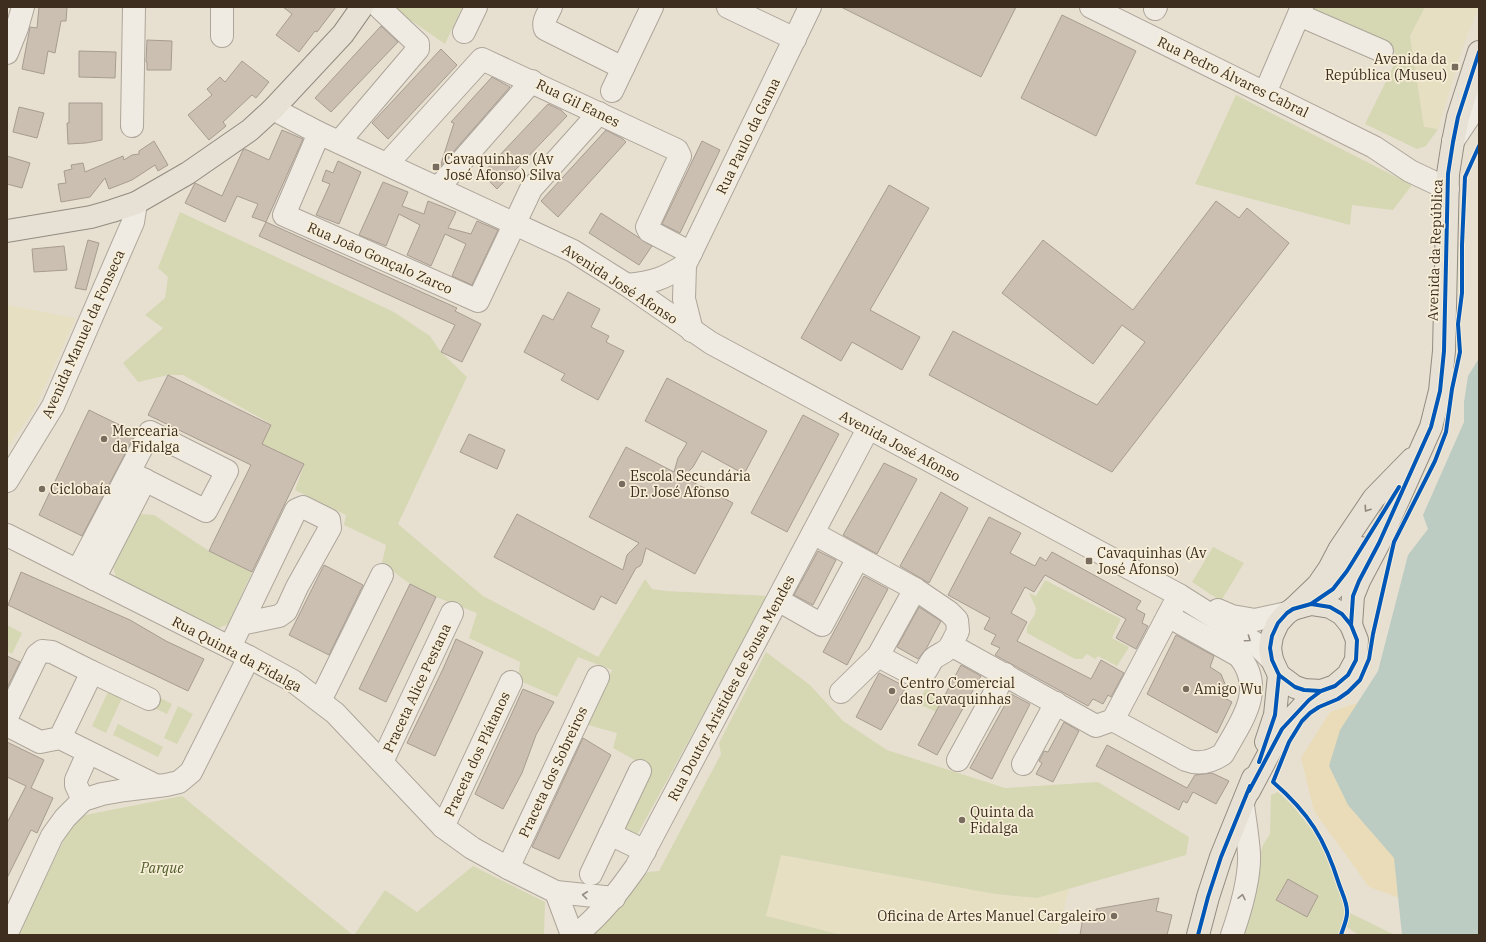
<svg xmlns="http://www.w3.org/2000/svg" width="1486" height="942" font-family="'IBM Plex Serif',serif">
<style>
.farmland{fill:#e6dfc2}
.green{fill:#d6d7b3}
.sand{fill:#eadcb9}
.water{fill:#bcccc2}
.building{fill:#cbbfb2;stroke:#a89c90}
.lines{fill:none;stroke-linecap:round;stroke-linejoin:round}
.minor-casing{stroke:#ada599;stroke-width:24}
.major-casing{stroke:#928b80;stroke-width:24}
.minor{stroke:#efebe3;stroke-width:22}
.major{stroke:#e6e1d4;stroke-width:22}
.cycleway-casing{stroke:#f7eed8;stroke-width:6}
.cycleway{stroke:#0057b8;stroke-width:4}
.oneway{stroke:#92887a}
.oneway2{stroke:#968c82}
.poi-dot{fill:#786c5e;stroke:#f7eed8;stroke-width:1.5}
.labels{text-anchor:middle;stroke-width:3.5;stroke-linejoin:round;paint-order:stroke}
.poi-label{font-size:14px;fill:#3d2e20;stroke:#f7eed8;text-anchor:start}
.street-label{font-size:14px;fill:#3d2e20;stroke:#f7eed8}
.park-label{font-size:14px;font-style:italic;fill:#4d5a26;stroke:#f7eed8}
</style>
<rect width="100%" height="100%" fill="#e7e0d1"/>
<!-- farmland -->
<g class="farmland">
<path d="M1425,7H1479L1464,44L1438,129L1424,128L1410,36Z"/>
<path d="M7,305L76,318L34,410L7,448Z"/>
<path d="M780,855L995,894L1037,898L1069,888L1058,935H842L766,916Z"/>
</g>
<!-- green -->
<g class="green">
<path d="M396,7H462L445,44L396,10Z"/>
<path d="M1313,7H1425L1410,36L1424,127L1438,129L1426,146L1417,149L1365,124L1396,61L1393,46L1311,16Z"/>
<path d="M1236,95L1412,185L1393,210L1352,205L1350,225L1195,184Z"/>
<path d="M180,212L394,312L430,336L441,352L467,377L398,524L483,596L598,657L645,579L652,589L666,591L768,596L637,835L625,828L651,769L613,748L617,733L588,725L612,670L578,657L557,697L518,680L520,662L469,638L477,613L436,597L410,584L382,563L386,545L344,525L346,515L295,490L304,465L262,444L271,424L183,375H168L138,382L123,363L163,328L145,315L165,298L168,277L158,268Z"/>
<path d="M141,514L154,515L209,551L252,572L228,624L219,628L116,578L113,567Z"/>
<path d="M1213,547L1244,563L1221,601L1192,582Z"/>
<path d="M1045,580L1121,619L1112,638L1129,647L1117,666L1098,656L1095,659L1087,654L1082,659H1075L1027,633V627L1035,614L1036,608L1029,593L1036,596Z"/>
<path d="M7,625L22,633L12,654L7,651Z"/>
<path d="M766,652L810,685L843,721L887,750L1005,788L1098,782L1189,837L1186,855L1037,898L995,894L781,855L766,916L842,935H592L648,872L659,871L721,754L719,743Z"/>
<path d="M926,688L944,698L937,712L918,704Z"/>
<path d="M108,692L122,698L106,733L92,726Z"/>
<path d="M155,695L172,704L167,714L150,706Z"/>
<path d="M178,706L193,714L177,744L164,738Z"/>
<path d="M118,724L163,747L158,757L113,735Z"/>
<path d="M1278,792L1292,805L1323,843L1346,911L1395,935H1359L1342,924L1339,935H1235L1263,845L1270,834L1271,795Z"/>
<path d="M182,796L353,935H18L75,817Z"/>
<path d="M473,866L545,902L544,935H354L385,890L417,912Z"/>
</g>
<!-- sand -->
<path class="sand" d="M1363,701L1402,865L1405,900L1369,887L1314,811L1301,758L1330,712Z"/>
<!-- water -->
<path class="water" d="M1478,360H1479V935H1402L1394,858L1348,805L1329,766L1340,730L1378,671L1408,555L1428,529L1423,515L1464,422V402L1468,376Z"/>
<!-- building -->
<g class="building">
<path d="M39,7H67L66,21H61L55,53L48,51L44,74L22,69L30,27L37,28Z"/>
<path d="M283,7H336L317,32L315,31L299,52L276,35L292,14Z"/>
<path d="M841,7H1016L981,77Z"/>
<path d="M1062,15L1136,51L1096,136L1021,98Z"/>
<path d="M381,26L398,42L331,112L315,98Z"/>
<path d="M147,40L172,41L171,70H147V62H146Z"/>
<path d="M441,49L457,65L388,139L372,123Z"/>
<path d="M79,51L116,52L115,78L79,77Z"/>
<path d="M242,61L269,82L256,98L252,95L223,122L226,126L209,140L188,115L212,95L207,89L220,77L225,82Z"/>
<path d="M492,77L510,87L440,167L454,123L451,122Z"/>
<path d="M69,103H102V140L86,143L68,144L67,123H69Z"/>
<path d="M548,104L561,110L567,116L497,189L482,174Z"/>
<path d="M19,107L44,113L37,138L13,132Z"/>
<path d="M282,130L303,139L266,222L252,217L258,204L237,196L225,222L185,203L195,183L222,196L243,150L245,149L269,160Z"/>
<path d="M606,130L623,139L626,142L558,217L541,201Z"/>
<path d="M154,141L168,165L158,171L155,165L132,180L109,189L105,178L90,197L61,202L58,184L66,183L64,171L72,169L71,165L83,163L85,172L123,156L124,160L132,155L139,154V151Z"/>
<path d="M702,141L720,150L680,233L662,224Z"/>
<path d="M7,156L30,163L22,188L7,184Z"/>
<path d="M338,161L361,172L339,224L316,215L330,184L322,181L326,170L333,173Z"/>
<path d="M383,182L408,192L402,206L424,214L428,201L456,212L448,228L471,234L477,221L498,230L472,285L452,276L466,244L445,234L431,266L407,255L420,225L399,214L386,246L359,235Z"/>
<path d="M889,185L929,208L870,310L920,337L902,370L852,342L841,361L801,338Z"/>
<path d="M1216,201L1239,218L1247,208L1289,243L1112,472L929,375L953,331L1097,405L1145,342L1122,325L1093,364L1002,293L1043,240L1133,310Z"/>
<path d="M601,213L652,246L639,265L589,233Z"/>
<path d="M266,222L457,308L455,311L481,324L462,362L441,352L455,325L259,236Z"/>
<path d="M88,240L99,243L86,290L75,288Z"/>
<path d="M64,246L67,270L34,272L32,249Z"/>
<path d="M568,292L600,309L591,327L609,336L606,342L624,351L598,400L561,380L565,374L524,352L543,315L553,320Z"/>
<path d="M168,375L271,425L262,444L304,464L252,572L209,551L251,465L148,415Z"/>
<path d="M667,378L767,431L744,474L702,451L693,467L683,477L733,503L695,574L646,548L642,563L640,566L636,568L616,604L601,596L594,610L494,557L517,514L623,570L627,555L639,543L589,517L626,447L674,472L678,458L687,443L645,421Z"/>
<path d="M89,410L136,433L82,536L39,515Z"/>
<path d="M803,415L839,434L787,532L751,513Z"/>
<path d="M469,434L505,450L497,469L460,452Z"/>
<path d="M884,463L917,479L877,554L843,535Z"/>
<path d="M941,492L968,508L929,583L900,566Z"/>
<path d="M989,517L1021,533L1010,553L1035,566L1040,557L1046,561L1052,552L1141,601L1136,609L1145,614L1142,623L1148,626L1136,649L1116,638L1126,619L1045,575L1034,592L1025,587L1011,613L1027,622L1017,641L1091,679L1101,660L1124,673L1111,697L1108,695L1103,704L1093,699L1088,706L995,655L1000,648L991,644L996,635L984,629L990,618L948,595Z"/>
<path d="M818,551L836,560L813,605L794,595Z"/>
<path d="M324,565L363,585L329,655L289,635Z"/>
<path d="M21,572L130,620L166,641L204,659L188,691L8,605Z"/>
<path d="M864,576L888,589L847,665L823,652Z"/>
<path d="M410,584L436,597L386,702L359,689Z"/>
<path d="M919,607L941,621L926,649L918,659L897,647Z"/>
<path d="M1176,635L1214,656L1210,667L1221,674L1225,684L1219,695L1232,702L1217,733L1147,694Z"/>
<path d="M456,639L483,652L435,756L407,743L443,669Z"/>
<path d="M7,656L20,662L7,688Z"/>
<path d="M961,665L981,676L937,755L918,745Z"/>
<path d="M879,673L906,687L881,730L856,717Z"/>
<path d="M523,689L554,702L536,735L522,773L503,809L475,794Z"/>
<path d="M1011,694L1030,704L992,779L970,768Z"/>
<path d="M1064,722L1079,731L1053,782L1036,774L1042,763L1039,761L1044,751L1048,752Z"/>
<path d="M583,738L611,755L559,859L532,847Z"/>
<path d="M7,742L44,760L31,788L53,798L37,833L31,830L7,878V823L26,786L7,777Z"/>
<path d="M1107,745L1187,788L1195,775L1212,773L1229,781L1216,804L1193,792L1187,803L1183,801L1179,810L1096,766Z"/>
<path d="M1288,879L1318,896L1307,917L1276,900Z"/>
<path d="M1159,898L1156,911L1172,915L1167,935H1080L1083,917L1098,920L1096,909Z"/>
</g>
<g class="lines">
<!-- minor casing -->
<g class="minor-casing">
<g id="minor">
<path d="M222,7V36"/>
<path d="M551,7C548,14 542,21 545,29L623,68"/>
<path d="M728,7L795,39"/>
<path d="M1091,7L1374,147L1410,171L1448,189"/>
<path d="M1155,9L1156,7"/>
<path d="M1299,15L1382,51"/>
<path d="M464,32L476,7"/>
<path d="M7,53L17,28L23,7"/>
<path d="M612,91L652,7"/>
<path d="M1265,93L1302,7"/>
<path d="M273,109L319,133L573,251L627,285L711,343L1179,595L1255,643L1272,660"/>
<path d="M132,126L134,7"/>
<path d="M319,133L284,215L478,301L531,189L599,113"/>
<path d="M1453,141L1475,108L1479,97"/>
<path d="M339,142L418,49V44L379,7"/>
<path d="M387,164L482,59L677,150L680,156L647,227L649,231L691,253"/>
<path d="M438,188L532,81"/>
<path d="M627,285C654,282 663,279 685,265"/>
<path d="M692,331L684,299L685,265L810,7"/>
<path d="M7,481L53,406L133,222L136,203"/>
<path d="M813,533L915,589L949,612L957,620L958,631L951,645L1096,726L1113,720L1179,595"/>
<path d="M7,535L249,657L293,681L335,713L443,827L472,848L508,868L556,892L614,898"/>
<path d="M78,570L150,432L227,471L206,511L129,472"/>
<path d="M94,579L145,480"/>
<path d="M778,600L822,625L858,558"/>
<path d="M1218,610L1232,616L1255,620L1287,613"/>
<path d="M230,647L296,510L303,507L329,520L330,528L297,587L286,611L279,616L241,624"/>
<path d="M878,656L915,589"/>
<path d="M92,672L149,699"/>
<path d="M841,692L878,656L918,677C926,675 928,665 933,659C939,653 947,653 951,645"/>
<path d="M320,701L382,575"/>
<path d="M7,717L37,655L42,651L52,652L92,672L60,738L40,742L7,725"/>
<path d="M1113,720L1186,760C1199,765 1211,762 1223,754C1240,723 1267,690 1239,656L1168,616"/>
<path d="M60,738L157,786"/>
<path d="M958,760L1005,674"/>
<path d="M382,762L452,613"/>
<path d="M1023,764L1056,703"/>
<path d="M83,800L76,785V780L88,753"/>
<path d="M443,827L511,682"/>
<path d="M610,834L645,851"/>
<path d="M508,868L598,677"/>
<path d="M591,874L640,771"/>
<path d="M556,892L572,935"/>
<path d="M7,933L52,836L65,818L83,800L102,794L125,790L166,785L179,782L191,772L249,657"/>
<path d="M576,935C602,913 617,894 636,867L868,429"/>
<path d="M1232,935C1240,912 1250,878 1249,854C1248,837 1245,821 1243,805"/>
</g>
</g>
<!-- major casing -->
<g class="major-casing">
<g id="major">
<path d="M7,231L91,217L112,211L136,203L188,173L250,130L273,109L343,34L362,7"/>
<path d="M1319,599L1333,589L1347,571L1361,548"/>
<path d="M1293,609L1318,585L1329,569L1339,550L1374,498L1412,459"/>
<path d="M1351,625L1353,596L1359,581L1379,543L1431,427L1440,391L1444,351L1448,174L1453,142L1458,117L1479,52"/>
<path d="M1266,742L1275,715L1279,675"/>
<path d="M1249,791L1282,729L1309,700L1321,691L1335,686L1348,675L1356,660L1357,640L1351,625L1342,614L1330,607L1311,604L1293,609L1287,613L1278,623L1272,636L1270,648L1272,660L1279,675L1295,687L1304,690L1321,691"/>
<path d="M1198,935L1208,897L1221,857L1253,778"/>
</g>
</g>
<!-- minor -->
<use href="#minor" class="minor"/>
<!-- major -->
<use href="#major" class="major"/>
<!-- cycleway casing -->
<g class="cycleway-casing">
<g id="cycleway">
<path d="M1311,604L1333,589L1347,571L1399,487"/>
<path d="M1351,625L1353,596L1359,581L1379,543L1431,427L1440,391L1444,351L1448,174L1453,142L1458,117L1479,52"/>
<path d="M1259,762L1275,715L1279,675"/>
<path d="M1249,791L1282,729L1309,700L1321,691L1335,686L1348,675L1356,660L1357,640L1351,625L1342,614L1330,607L1311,604L1293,609L1287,613L1278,623L1272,636L1270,648L1272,660L1279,675L1295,687L1304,690L1321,691"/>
<path d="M1198,935L1208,897L1221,857L1250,786"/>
<path d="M1341,935C1343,928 1348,918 1347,911C1347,902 1342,893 1339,884C1325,839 1309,813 1273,782L1289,742L1302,721L1310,713L1319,707L1338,699L1348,692L1360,680L1369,659L1373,634L1394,542L1435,461L1446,432L1452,389L1460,352L1458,324L1462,293V245L1465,177L1479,146"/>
</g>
</g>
<!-- cycleway -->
<use href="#cycleway" class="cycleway"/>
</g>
<!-- one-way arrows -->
<defs><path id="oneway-chevron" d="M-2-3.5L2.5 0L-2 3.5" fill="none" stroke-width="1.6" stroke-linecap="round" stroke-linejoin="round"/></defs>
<use class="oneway" href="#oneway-chevron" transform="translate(1367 509) rotate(124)"/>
<g class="oneway2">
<use href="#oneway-chevron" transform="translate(1248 639) rotate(35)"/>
<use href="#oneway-chevron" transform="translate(585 895) rotate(-174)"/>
<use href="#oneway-chevron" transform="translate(1242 897) rotate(-78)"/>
</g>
<!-- markers -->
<g class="poi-dot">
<rect x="1451" y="63" width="8" height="8" rx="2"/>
<rect x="432" y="163" width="8" height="8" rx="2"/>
<circle cx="104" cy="439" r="4"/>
<circle cx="622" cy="484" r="4"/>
<circle cx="42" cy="489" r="4"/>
<rect x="1085" y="557" width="8" height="8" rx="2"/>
<circle cx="1186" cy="689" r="4"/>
<circle cx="892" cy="691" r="4"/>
<circle cx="962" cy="820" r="4"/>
<circle cx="1114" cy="916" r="4"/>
</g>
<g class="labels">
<!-- poi labels -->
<g class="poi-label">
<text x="1447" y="64" text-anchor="end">Avenida da<tspan x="1447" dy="16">República (Museu)</tspan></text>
<text x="444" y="164">Cavaquinhas (Av<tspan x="444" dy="16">José Afonso) Silva</tspan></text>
<text x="112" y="436">Mercearia<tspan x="112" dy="16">da Fidalga</tspan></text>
<text x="630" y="481">Escola Secundária<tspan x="630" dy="16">Dr. José Afonso</tspan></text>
<text x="50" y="494">Ciclobaía</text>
<text x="1097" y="558">Cavaquinhas (Av<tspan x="1097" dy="16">José Afonso)</tspan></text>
<text x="900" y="688">Centro Comercial<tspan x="900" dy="16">das Cavaquinhas</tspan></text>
<text x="1194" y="694">Amigo Wu</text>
<text x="970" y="817">Quinta da<tspan x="970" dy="16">Fidalga</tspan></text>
<text x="1106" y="921" text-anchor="end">Oficina de Artes Manuel Cargaleiro</text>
</g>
<!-- street labels -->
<g class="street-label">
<text transform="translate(1233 77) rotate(26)" y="5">Rua Pedro Álvares Cabral</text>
<text transform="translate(578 103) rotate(26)" y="5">Rua Gil Eanes</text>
<text transform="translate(748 136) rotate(-64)" y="5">Rua Paulo da Gama</text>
<text transform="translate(1435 250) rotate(-88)" y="5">Avenida da República</text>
<text transform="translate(380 258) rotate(24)" y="5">Rua João Gonçalo Zarco</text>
<text transform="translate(620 284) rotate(33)" y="5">Avenida José Afonso</text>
<text transform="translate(83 334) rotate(-66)" y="5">Avenida Manuel da Fonseca</text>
<text transform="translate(900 446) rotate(28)" y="5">Avenida José Afonso</text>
<text transform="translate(237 654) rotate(28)" y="5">Rua Quinta da Fidalga</text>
<text transform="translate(417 688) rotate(-65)" y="5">Praceta Alice Pestana</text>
<text transform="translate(731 688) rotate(-62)" y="5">Rua Doutor Aristides de Sousa Mendes</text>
<text transform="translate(477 754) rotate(-65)" y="5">Praceta dos Plátanos</text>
<text transform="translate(553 772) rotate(-65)" y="5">Praceta dos Sobreiros</text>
</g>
<!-- park labels -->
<g class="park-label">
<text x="162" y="873">Parque</text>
</g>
</g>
<!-- border -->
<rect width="1486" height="942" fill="none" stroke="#3d2e20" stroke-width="16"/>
</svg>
